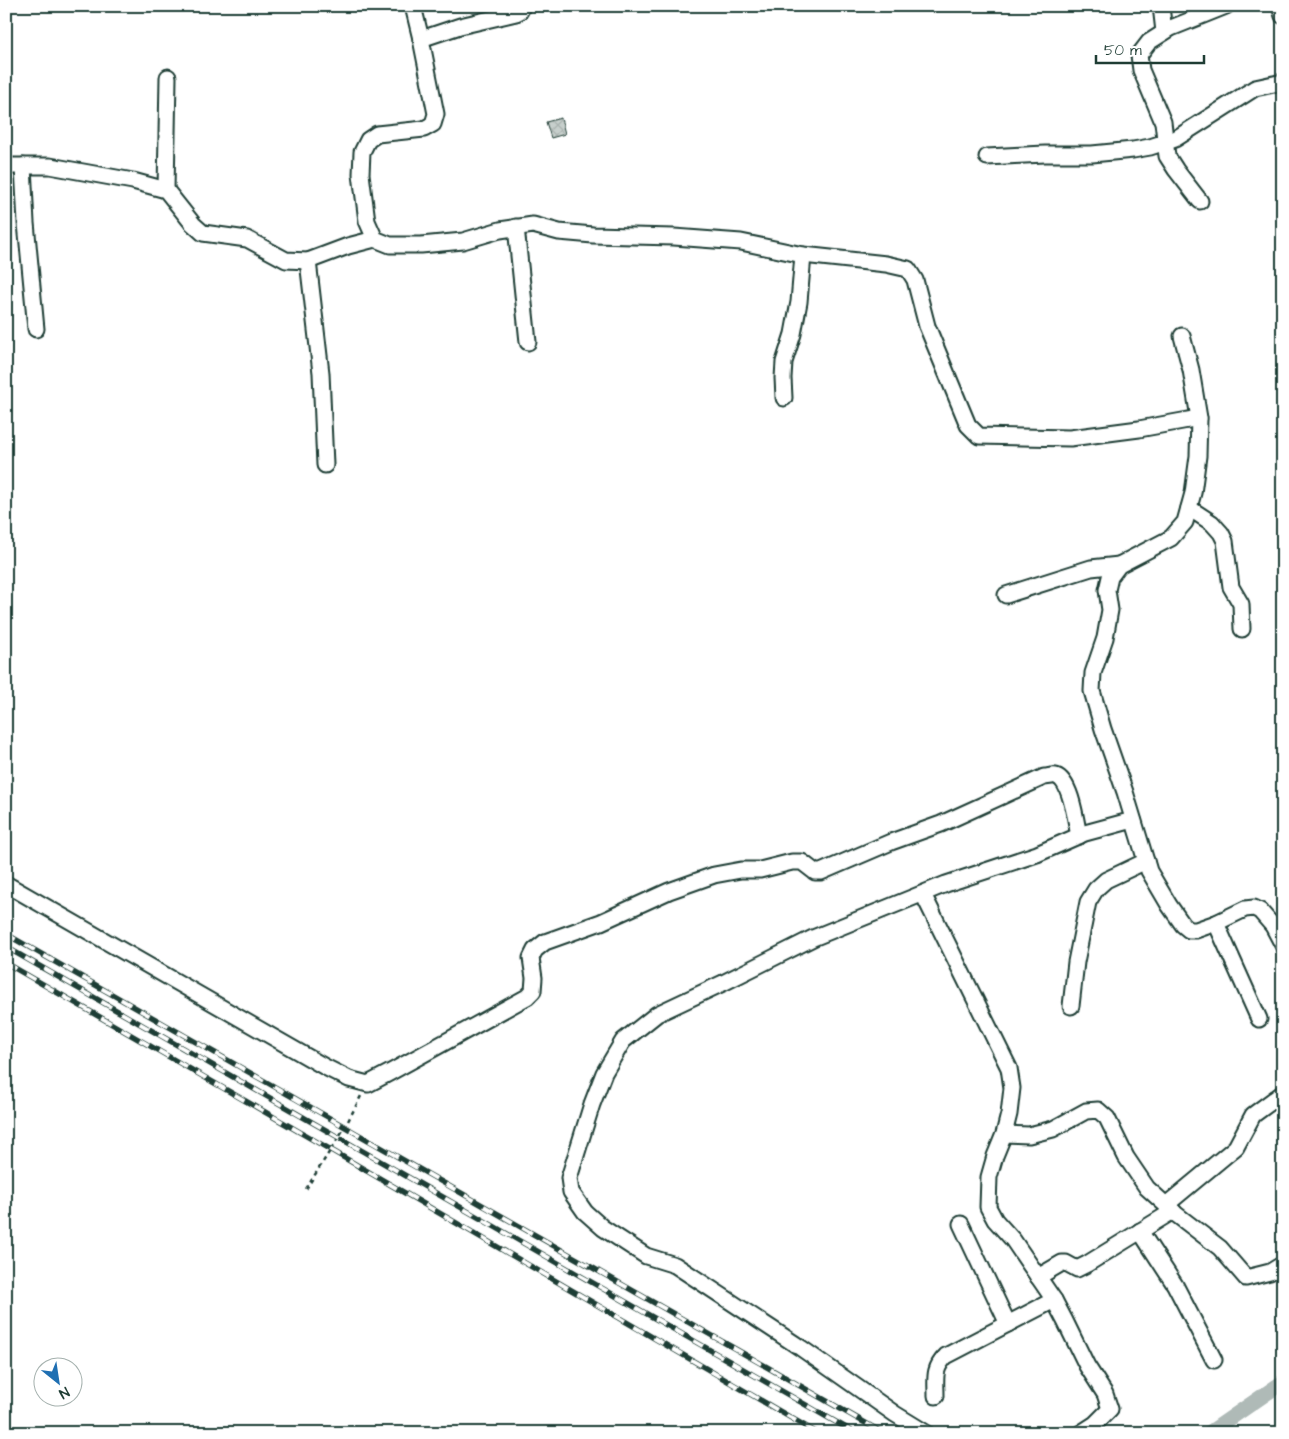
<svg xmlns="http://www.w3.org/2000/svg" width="1289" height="1439" font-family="'Architects Daughter',sans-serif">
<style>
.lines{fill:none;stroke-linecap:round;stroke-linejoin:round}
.canal{stroke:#afbab7;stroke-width:15}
.building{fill:url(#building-cross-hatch);stroke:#1f3d34}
.minor-casing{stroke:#1f3d34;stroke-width:19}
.path{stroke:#1f3d34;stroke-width:2.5;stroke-dasharray:4 4;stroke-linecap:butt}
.minor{stroke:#fff;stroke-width:15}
.rail-casing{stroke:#1f3d34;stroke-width:5.5}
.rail{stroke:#fff;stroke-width:4;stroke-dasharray:11;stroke-linecap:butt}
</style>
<defs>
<pattern id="building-cross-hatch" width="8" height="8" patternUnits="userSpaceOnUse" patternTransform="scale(1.25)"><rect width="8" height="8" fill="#c7cfcc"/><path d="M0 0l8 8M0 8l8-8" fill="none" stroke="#aab3b0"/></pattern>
</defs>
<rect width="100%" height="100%" fill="#fff"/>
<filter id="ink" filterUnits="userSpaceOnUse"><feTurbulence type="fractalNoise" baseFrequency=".02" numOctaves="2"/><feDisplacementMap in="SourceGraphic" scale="10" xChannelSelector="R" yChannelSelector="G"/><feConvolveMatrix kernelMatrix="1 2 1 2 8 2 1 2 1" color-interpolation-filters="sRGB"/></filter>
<g filter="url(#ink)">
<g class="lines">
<!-- canal -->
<path class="canal" d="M1209,1433L1283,1382"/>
</g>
<!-- building -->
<path class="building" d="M561,118L565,134L551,138L546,122Z"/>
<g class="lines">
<!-- minor casing -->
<g class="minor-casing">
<g id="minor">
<path d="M413,6L421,39"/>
<path d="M522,6L520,11L516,13L460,26L421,39L436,114L433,124L424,129L377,134L368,140L362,152L361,174L367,221L375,239L390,245H421L463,241L500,230L533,225L559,232L593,235L674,237L741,242L803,255L886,264L908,269L915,280L927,326L968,425L979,436L1070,438L1139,429L1199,418L1198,456L1193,493L1185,522L1171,538L1119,565L1110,577L1107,590L1110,610L1105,638L1093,673L1092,691L1103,729L1125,792L1149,871L1169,905L1183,925L1189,930H1196L1216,923L1245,909L1254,908L1260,911L1273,926L1283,945"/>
<path d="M1161,6L1164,32"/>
<path d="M1280,6L1283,16"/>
<path d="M987,157L1045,154H1092L1133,150L1150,147L1175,139L1255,88L1283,82"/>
<path d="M6,166H50L133,181L166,190L193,224L203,233L247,239L286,260L308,261L348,246L375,239"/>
<path d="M23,166L26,223L36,329"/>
<path d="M166,190L168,77"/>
<path d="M1200,201L1176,170L1167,156L1163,122L1141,70L1139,55L1149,42L1171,28L1226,6"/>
<path d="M516,227L528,342"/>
<path d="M308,261L321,373L325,465"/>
<path d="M1182,336L1191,370L1199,418"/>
<path d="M784,398L783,378L784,362L793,334L799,302L803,255"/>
<path d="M1189,508L1212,523L1221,533L1225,541L1231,587L1241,604L1242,629"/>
<path d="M1006,595L1091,568L1119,565"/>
<path d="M6,884L325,1067L349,1079L368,1084L389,1073L527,997L533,991L534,978L531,958L535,950L545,942L601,922L669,891L714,875L741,870H760L792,862H802L815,872H821L891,842L941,824L1044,777C1048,777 1053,775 1056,776C1071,781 1076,822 1079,836"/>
<path d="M923,894L1009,1068L1012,1088L1009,1114L1004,1134L995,1156L989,1177L988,1207L995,1220L1013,1240L1054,1300L1065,1321L1087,1366L1105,1394L1110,1409L1095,1424L1081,1433"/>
<path d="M1216,923L1259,1019"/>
<path d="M1071,1006L1076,962L1088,902L1096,889L1106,880L1146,861"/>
<path d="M1004,1134L1029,1135L1053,1129L1086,1111L1098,1110L1107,1118L1126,1157L1147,1188L1177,1215L1220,1248L1246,1278L1270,1272L1283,1264"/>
<path d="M1166,1205L1236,1147L1253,1115L1283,1093"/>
<path d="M961,1224L1008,1324"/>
<path d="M1140,1231L1175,1285L1214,1360"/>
<path d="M1038,1277L1062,1263H1066L1077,1269L1087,1264L1173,1211"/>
<path d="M936,1396C936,1378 933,1369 946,1356L1054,1300"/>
<path d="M926,1433L895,1414L801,1348L675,1265L646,1256L603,1228L585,1212L571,1192L569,1178L592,1104L604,1073L623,1041L657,1014L723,983L813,938L946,884L1037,854L1085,833L1133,820"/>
</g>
</g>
<!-- path -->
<path class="path" d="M306,1189L345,1127L361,1096"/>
<!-- minor -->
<use href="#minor" class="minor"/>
<!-- rail casing -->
<g class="rail-casing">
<g id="rail">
<path d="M6,934L883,1433"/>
<path d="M6,947L855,1433"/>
<path d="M6,963L331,1150L817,1433"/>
</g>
</g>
<!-- rail -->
<use href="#rail" class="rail"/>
</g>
</g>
<!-- margin -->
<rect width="1289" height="1439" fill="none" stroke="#fff" stroke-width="25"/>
<rect x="12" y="12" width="1264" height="1414" fill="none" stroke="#1f3d34" stroke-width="2" filter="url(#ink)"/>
<!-- north arrow -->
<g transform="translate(58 1382) rotate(150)"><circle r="24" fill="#ffffff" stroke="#a5b1ae"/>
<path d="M0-4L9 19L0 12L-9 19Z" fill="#1f6fb2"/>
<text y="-8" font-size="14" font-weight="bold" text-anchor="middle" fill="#1f3d34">N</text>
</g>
<!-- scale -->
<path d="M1096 55v8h108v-8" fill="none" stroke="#1f3d34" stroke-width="2.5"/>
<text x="1104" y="55" font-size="15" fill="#1f3d34" stroke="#ffffff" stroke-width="4" paint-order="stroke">50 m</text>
</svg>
